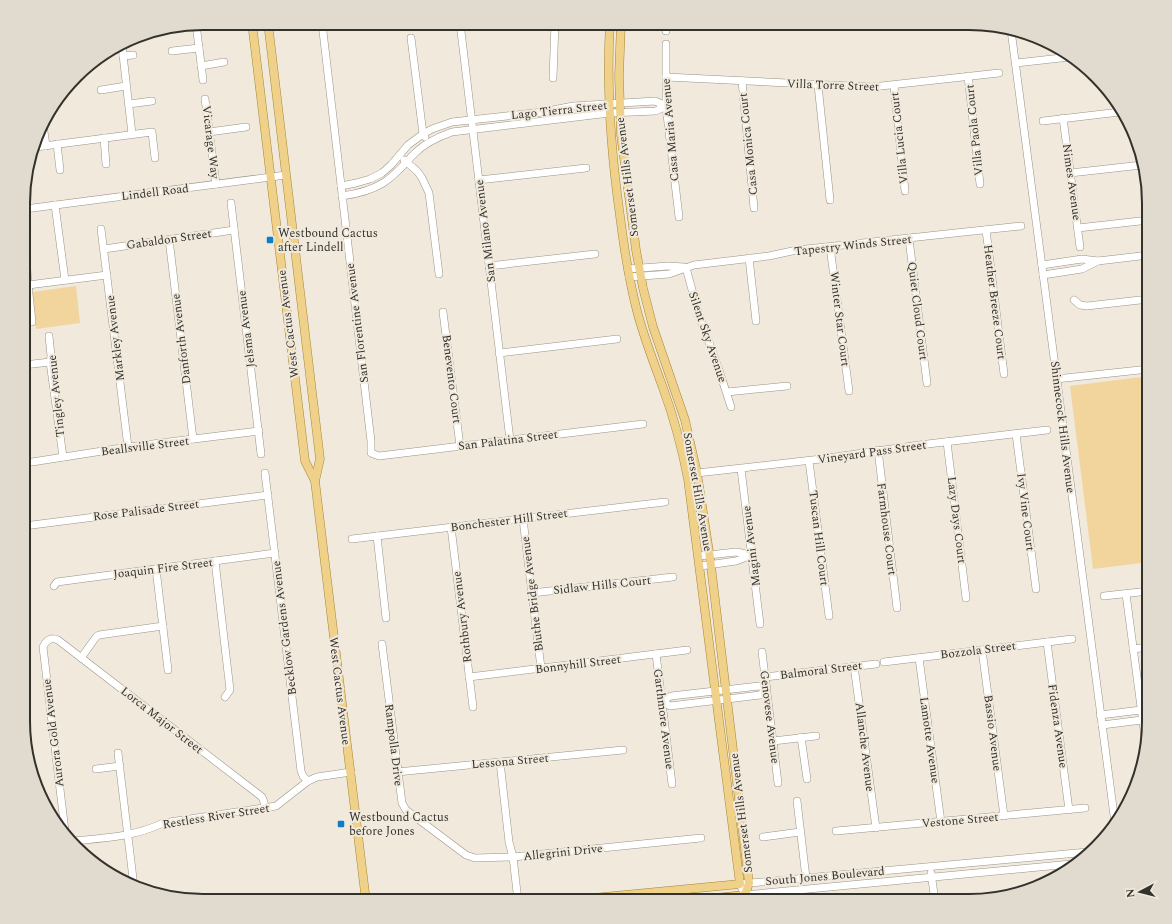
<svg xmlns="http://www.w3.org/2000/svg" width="1172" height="924" font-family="Spectral,serif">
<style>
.green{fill:#f1d59d}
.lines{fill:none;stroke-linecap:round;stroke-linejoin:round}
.minor-casing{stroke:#999387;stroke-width:8}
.major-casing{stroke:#a78536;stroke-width:9}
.minor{stroke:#fff;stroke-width:7}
.major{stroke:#f0d18a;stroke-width:8}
.poi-dot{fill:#0c7ec7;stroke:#f0e9dc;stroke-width:1.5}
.labels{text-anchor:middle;stroke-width:4;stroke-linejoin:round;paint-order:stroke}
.street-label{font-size:12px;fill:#33312c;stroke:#f0e9dc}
.poi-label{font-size:12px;fill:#33312c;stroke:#f0e9dc;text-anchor:start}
.rim{fill:none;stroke:#33312c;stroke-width:2}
</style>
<rect width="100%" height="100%" fill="#f0e9dc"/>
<!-- green -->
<g class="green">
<path d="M76,286L80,323L36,329L32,295L33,292Z"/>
<path d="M1149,376V562L1093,569L1070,386Z"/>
</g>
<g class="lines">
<!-- minor casing -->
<g class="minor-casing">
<g id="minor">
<path d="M322,23L371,441V453L379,456L643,424"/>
<path d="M460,23L510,440"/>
<path d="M196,24L203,80"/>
<path d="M1011,30L1115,823"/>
<path d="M666,31L667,23"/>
<path d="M411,38L423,134L425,137"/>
<path d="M666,44V106L679,217"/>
<path d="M122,46L132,134"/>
<path d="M172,51L199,48"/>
<path d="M123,56L133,55"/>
<path d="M1016,63L1070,57"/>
<path d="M201,66L224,62"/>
<path d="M968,76L980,184"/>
<path d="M666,77L872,87L999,73"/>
<path d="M553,78L555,23"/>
<path d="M742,81L754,208"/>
<path d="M818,85L830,200"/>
<path d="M894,86L905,191"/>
<path d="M101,90L126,86"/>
<path d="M62,95L64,94"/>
<path d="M205,99L216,184"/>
<path d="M129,104L152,101"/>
<path d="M1063,118L1080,247"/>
<path d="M1043,121L1120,112"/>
<path d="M43,124L46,146"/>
<path d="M209,132L246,127"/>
<path d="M104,138L106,164"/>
<path d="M57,144L60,170"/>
<path d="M36,147L152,132L155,158"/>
<path d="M404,160L417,171L422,178L429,193L439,274"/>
<path d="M1070,173L1142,165"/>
<path d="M479,180L586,168"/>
<path d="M341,186L356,183L370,179L382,173L391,165L408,145L423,134L432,129L452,122L543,112L573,106L655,101L666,106"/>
<path d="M342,196C357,194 370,191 383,183C396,175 404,164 415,153C425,143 438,137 452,132L610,113L656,111L666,106"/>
<path d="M231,203L261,454"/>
<path d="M55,205L65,280"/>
<path d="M25,209L286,175"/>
<path d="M1078,228L1149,220"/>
<path d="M101,229L128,447"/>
<path d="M986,230L1004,374"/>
<path d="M169,239L193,439"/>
<path d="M909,239L927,383"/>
<path d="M830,247L849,391"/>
<path d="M104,249L234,230"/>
<path d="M749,258L756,321"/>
<path d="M24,263L27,269L28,285L107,275"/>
<path d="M1042,265L1082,259L1098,261L1149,255"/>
<path d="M489,266L595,254"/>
<path d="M686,268L699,315L719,370L731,407"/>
<path d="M628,269L668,266L684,267"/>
<path d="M1043,275L1082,269L1098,261"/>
<path d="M629,277L669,274L694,265L769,256L797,250L1021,226"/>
<path d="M28,285L32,322"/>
<path d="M1074,300L1080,305L1087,306L1149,299"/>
<path d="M443,312L460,446"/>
<path d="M49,336L51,356L50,362L63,457"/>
<path d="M499,353L617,339"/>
<path d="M24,365L50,362"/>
<path d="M1056,379L1149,369"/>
<path d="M727,392L787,386"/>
<path d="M1016,434L1036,589"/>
<path d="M947,442L966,598"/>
<path d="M878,450L897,608"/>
<path d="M809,461L829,616"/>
<path d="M32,462L128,447L259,431"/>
<path d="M741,469L760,624"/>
<path d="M265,473L301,771L303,776L308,781"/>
<path d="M697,473L821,459L919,445L1047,430"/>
<path d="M523,519L541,668"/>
<path d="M24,526L268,495"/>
<path d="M451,527L473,707"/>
<path d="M377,536L386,618"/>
<path d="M352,539L665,502"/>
<path d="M699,556L736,552L752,555"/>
<path d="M215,561L230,690L225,697"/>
<path d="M700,566L736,561L752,555"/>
<path d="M156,569L168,670"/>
<path d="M54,586L57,582L275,553"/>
<path d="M532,593L673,577"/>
<path d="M1126,594L1146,745"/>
<path d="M1104,596L1149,591"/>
<path d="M1047,642L1069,810"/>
<path d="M382,644L402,803L406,810L466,855L475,858L513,857L701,838"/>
<path d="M1133,649L1149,647"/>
<path d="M982,650L1004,816"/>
<path d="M762,652L778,783"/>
<path d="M656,654L672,784"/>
<path d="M81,658L96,637L99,635L163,626"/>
<path d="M919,658L941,822"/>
<path d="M884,662L1072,639"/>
<path d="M854,666L876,828"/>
<path d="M469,677L687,650"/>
<path d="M765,677L876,664"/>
<path d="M759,686L767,688L760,695L670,706L662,701L671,696Z"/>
<path d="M1100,715L1141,710"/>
<path d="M1102,725L1142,720"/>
<path d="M801,737L807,779"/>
<path d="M773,741L816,736"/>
<path d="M118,753L134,887"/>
<path d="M500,762L509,842L513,857L518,901"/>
<path d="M96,769L120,766"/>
<path d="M397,772L623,750"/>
<path d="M797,801L806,878"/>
<path d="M65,831L43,647C46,640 51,637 58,640L262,797L264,802L265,809"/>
<path d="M836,831L1085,808"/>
<path d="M763,837L800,832"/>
<path d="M73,841C104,838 134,837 163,823L276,806L308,781L317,777L351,772"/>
<path d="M931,873L935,901"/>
<path d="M745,895L1071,864"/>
<path d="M745,901V895L740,884L1088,852"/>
<path d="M849,901L888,897"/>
</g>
</g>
<!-- major casing -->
<g class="major-casing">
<g id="major">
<path d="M252,23L305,461L315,481L366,901"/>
<path d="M268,23L320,459L315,481"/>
<path d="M621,23L619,76L621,135L636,250L643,288L653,327L685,420L697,473L710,558L749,883L745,895L685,901"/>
<path d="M562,901L740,884L688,479C682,448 674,418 663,388C654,363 644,338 637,311C629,280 624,248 620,216C611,152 606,88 610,23"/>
</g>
</g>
<!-- minor -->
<use href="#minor" class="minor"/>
<!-- major -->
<use href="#major" class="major"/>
</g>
<!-- markers -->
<g class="poi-dot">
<rect x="266" y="236" width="8" height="8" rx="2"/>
<rect x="337" y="820" width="8" height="8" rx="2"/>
</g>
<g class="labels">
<!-- street labels -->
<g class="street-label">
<text transform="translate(833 85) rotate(2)" y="4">Villa Torre Street</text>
<text transform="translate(559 110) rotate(-6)" y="4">Lago Tierra Street</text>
<text transform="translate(670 130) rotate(-95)" y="4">Casa Maria Avenue</text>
<text transform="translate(974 130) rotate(-96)" y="4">Villa Paola Court</text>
<text transform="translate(899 138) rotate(-96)" y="4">Villa Lucia Court</text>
<text transform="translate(211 142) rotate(83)" y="4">Vicarage Way</text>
<text transform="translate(748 144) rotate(-96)" y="4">Casa Monica Court</text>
<text transform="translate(627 177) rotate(-97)" y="4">Somerset Hills Avenue</text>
<text transform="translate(1072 182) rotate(82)" y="4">Nimes Avenue</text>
<text transform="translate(155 192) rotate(-7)" y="4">Lindell Road</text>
<text transform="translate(485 231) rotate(-97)" y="4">San Milano Avenue</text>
<text transform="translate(169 239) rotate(-8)" y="4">Gabaldon Street</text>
<text transform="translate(853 245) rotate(-6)" y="4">Tapestry Winds Street</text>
<text transform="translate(995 302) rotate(83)" y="4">Heather Breeze Court</text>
<text transform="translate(918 311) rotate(83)" y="4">Quiet Cloud Court</text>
<text transform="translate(840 319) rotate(83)" y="4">Winter Star Court</text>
<text transform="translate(357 323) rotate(-97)" y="4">San Florentine Avenue</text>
<text transform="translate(288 324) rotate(-97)" y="4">West Cactus Avenue</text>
<text transform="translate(246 329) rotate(-97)" y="4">Jelsma Avenue</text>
<text transform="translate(708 337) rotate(71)" y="4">Silent Sky Avenue</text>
<text transform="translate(115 338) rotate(-97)" y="4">Markley Avenue</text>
<text transform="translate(181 339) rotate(-97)" y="4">Danforth Avenue</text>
<text transform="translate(452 379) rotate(83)" y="4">Benevento Court</text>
<text transform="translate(56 396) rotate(-96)" y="4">Tingley Avenue</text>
<text transform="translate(1063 427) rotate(83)" y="4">Shinnecock Hills Avenue</text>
<text transform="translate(508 440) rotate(-7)" y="4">San Palatina Street</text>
<text transform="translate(145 446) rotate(-7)" y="4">Beallsville Street</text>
<text transform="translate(872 452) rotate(-8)" y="4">Vineyard Pass Street</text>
<text transform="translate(698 492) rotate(80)" y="4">Somerset Hills Avenue</text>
<text transform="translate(146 510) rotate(-7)" y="4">Rose Palisade Street</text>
<text transform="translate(1026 512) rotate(83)" y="4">Ivy Vine Court</text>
<text transform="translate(509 520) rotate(-7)" y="4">Bonchester Hill Street</text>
<text transform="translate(957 520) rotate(83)" y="4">Lazy Days Court</text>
<text transform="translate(887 529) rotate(83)" y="4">Farmhouse Court</text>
<text transform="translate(819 538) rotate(83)" y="4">Tuscan Hill Court</text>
<text transform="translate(751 546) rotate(-97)" y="4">Magini Avenue</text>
<text transform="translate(163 568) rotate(-7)" y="4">Joaquin Fire Street</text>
<text transform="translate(602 585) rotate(-6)" y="4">Sidlaw Hills Court</text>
<text transform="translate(532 594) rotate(-97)" y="4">Bluthe Bridge Avenue</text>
<text transform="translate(462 617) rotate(-97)" y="4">Rothbury Avenue</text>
<text transform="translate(284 628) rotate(-97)" y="4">Becklow Gardens Avenue</text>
<text transform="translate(978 650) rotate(-7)" y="4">Bozzola Street</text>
<text transform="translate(578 664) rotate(-7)" y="4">Bonnyhill Street</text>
<text transform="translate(821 670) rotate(-7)" y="4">Balmoral Street</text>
<text transform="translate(340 691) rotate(83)" y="4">West Cactus Avenue</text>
<text transform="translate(770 717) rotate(83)" y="4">Genovese Avenue</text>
<text transform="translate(664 719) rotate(83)" y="4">Garthmore Avenue</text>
<text transform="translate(162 720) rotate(38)" y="4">Lorca Major Street</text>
<text transform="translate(1058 726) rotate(82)" y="4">Fidenza Avenue</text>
<text transform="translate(53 733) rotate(-97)" y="4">Aurora Gold Avenue</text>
<text transform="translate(993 733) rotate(83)" y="4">Bassio Avenue</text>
<text transform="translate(930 740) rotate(82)" y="4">Lamotte Avenue</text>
<text transform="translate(394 745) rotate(83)" y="4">Rampolla Drive</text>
<text transform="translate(865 747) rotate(83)" y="4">Allanche Avenue</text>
<text transform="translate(510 761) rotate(-5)" y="4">Lessona Street</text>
<text transform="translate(741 813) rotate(-97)" y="4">Somerset Hills Avenue</text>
<text transform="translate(216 816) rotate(-9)" y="4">Restless River Street</text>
<text transform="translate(960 820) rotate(-5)" y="4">Vestone Street</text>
<text transform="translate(563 852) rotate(-6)" y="4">Allegrini Drive</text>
<text transform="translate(825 876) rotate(-5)" y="4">South Jones Boulevard</text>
</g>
<!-- poi labels -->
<g class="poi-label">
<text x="278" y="237">Westbound Cactus<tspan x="278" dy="14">after Lindell</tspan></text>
<text x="349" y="821">Westbound Cactus<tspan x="349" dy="14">before Jones</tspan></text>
</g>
</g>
<!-- crop -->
<path d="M0 0H1172V924H0ZM203 30H969A173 173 0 0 1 1142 203V721A173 173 0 0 1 969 894H203A173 173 0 0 1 30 721V203A173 173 0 0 1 203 30Z" fill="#e1dace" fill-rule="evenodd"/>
<path class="rim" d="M203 30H969A173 173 0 0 1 1142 203V721A173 173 0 0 1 969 894H203A173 173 0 0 1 30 721V203A173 173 0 0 1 203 30Z"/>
<!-- north arrow -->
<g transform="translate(1140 892) rotate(263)" stroke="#f0e9dc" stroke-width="3" paint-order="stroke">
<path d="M0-3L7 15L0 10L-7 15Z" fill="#33312c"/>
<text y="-6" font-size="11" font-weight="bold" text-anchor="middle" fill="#33312c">N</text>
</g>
</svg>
